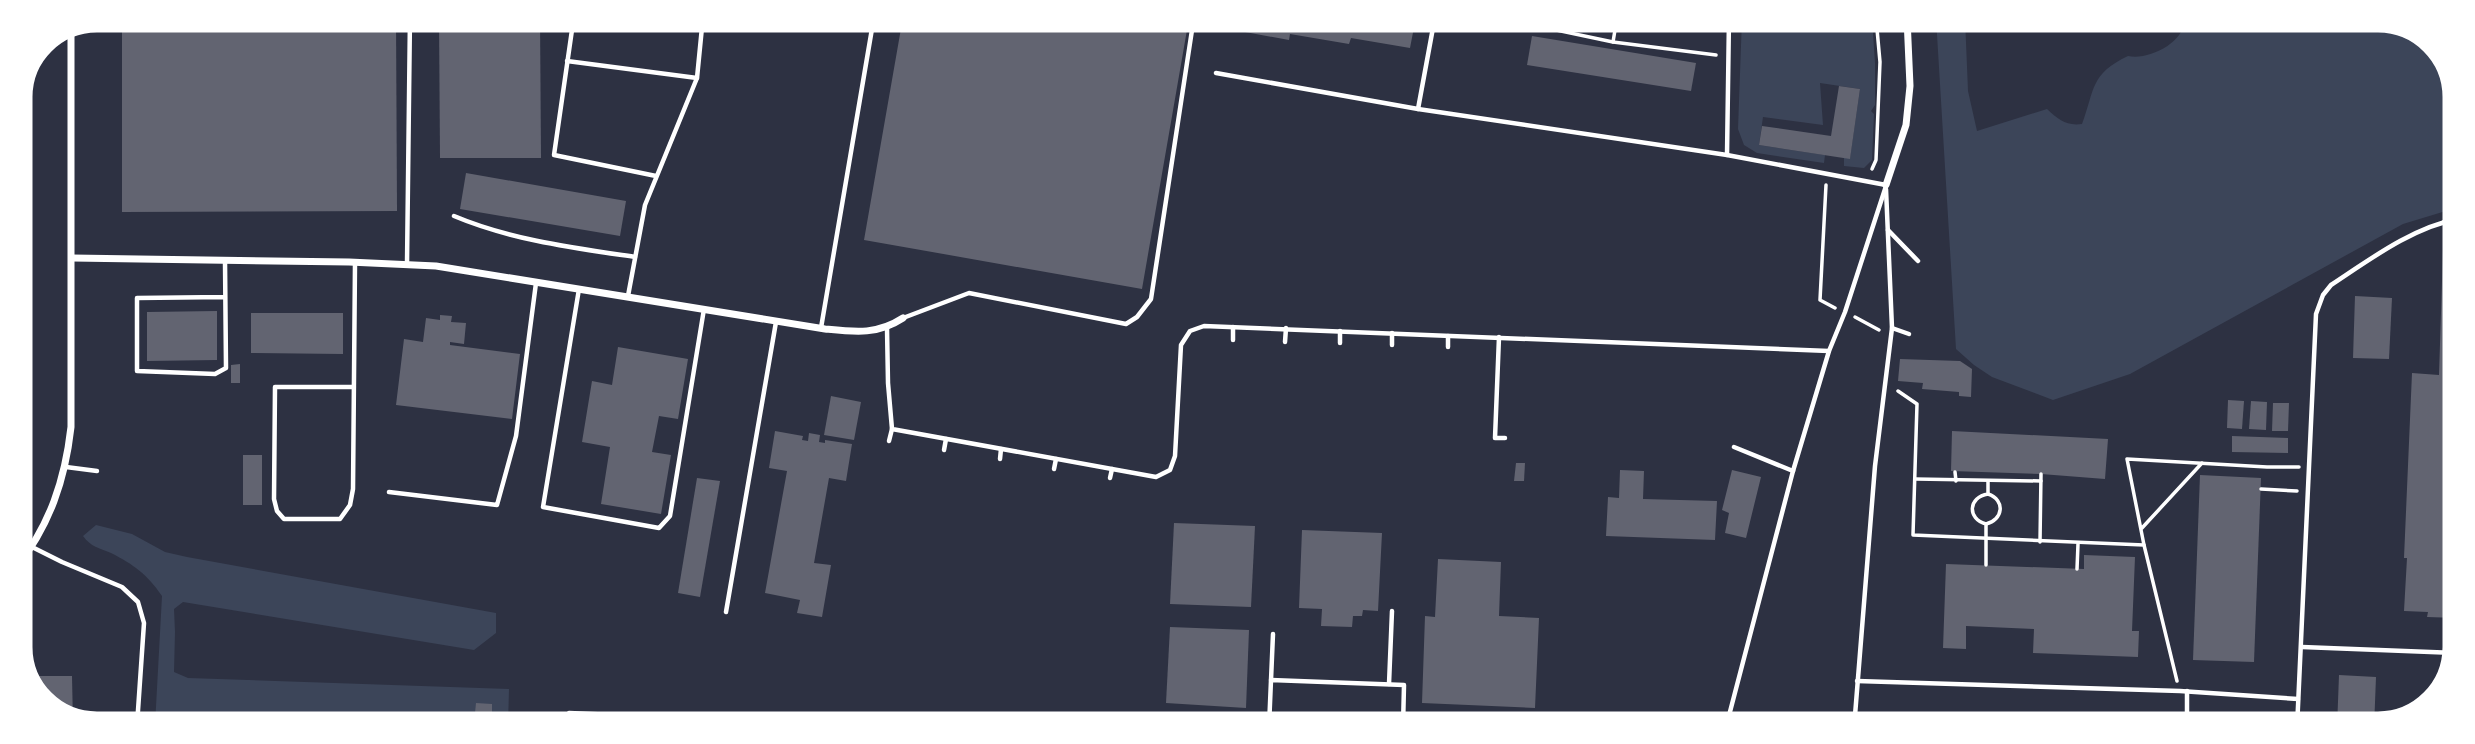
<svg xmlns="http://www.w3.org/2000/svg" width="2475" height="744" font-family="Rubik,sans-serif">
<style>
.green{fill:#3c4559}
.building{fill:#626471}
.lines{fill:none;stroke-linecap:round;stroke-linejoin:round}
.path{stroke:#fff;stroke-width:3.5}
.service{stroke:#fff;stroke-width:4.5}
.minor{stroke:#fff;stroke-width:7}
.rim{fill:none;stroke:#fff;stroke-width:9}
</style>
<rect width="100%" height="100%" fill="#2d3142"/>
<!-- green -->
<g class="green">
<path d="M1742,18H1872L1875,63V105L1871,111L1874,114L1872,160L1864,168L1844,166V158H1850L1860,89L1820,83L1823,125L1763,117L1759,145L1825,155L1824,163L1757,153L1744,145L1738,129Z"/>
<path d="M1936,18H1965L1968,91L1977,131L2047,109C2059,120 2066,126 2082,124C2095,89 2090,74 2128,56C2148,61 2187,42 2184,18L2400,19L2439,44L2459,91V207L2403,224L2130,374L2053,400L1992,377L1974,365L1956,349Z"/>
<path d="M96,525L132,534L165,552L187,557L496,613V633L474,650L183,602L174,609L175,632L174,672L188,678L509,689L508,726L155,725L162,596C148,575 133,564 111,553C99,548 91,547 83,536Z"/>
</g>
<!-- building -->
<g class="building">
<path d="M122,16H396L397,211L122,212Z"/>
<path d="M439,16H540L541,158H440Z"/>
<path d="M903,17H1165L1164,20L1188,24L1142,289L864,240Z"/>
<path d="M1231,17H1416L1410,48L1351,38L1349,44L1290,34L1289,40L1229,29Z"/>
<path d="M1532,36L1696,63L1691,91L1527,65Z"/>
<path d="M1839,86L1860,89L1850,159L1759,145L1762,126L1831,136Z"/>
<path d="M466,173L626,201L620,236L460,209Z"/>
<path d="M2443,250L2458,251L2457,618L2427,617L2428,612L2404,611L2407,558H2404L2412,373L2439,375Z"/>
<path d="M2355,296L2392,298L2389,359L2353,358Z"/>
<path d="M217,311V360L147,361V312Z"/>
<path d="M251,313H343V354L251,353Z"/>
<path d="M440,315L452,316L451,322L466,323L464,344L450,342V345L520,354L512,419L396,405L404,339L423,342L426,318L440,320Z"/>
<path d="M618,347L688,359L678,419L659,416L652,452L671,455L661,514L601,504L610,447L582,442L592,381L612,385Z"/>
<path d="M1900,359L1960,361L1972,369L1971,397L1959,396V392L1922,389L1923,383L1898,381Z"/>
<path d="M240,364V383H231V365Z"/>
<path d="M831,396L861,402L854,440L824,435Z"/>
<path d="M2228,400L2244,401L2242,429L2227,428Z"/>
<path d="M2251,401L2267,402L2266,430L2249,429Z"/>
<path d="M2273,403H2289L2288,431H2272Z"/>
<path d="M775,431L803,436L802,440L808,441L809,433L820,435L819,442L825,443V440L852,444L846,481L829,478L814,563L831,565L822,617L797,613L800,600L765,593L787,471L769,468Z"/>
<path d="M1952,431L2108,439L2105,479L2041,474L1951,471Z"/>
<path d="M2232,436L2288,438V453L2232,452Z"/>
<rect x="243" y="455" width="19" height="50"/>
<path d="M1516,463H1525L1524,481H1514Z"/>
<path d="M1620,470L1644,471L1643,499L1717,501L1715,540L1606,536L1608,497L1619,498Z"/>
<path d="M1732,470L1761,477L1746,538L1725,533L1729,513L1722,510Z"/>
<path d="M2200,475L2261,478L2254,662L2193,660Z"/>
<path d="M697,478L720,481L700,597L678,593Z"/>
<path d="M1174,523L1255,526L1251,607L1170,604Z"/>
<path d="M1302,530L1382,533L1378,611L1363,610L1362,616H1353L1352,627L1321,626L1322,609L1299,608Z"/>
<path d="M2084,555L2135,557L2132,631H2139L2138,657L2033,653L2034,629L1966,626V649L1943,648L1946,564L2084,569Z"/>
<path d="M1438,559L1501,562L1499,616L1539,618L1535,708L1422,703L1425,616L1435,617Z"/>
<path d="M1170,627L1249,630L1246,708L1166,703Z"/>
<path d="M2339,675L2376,677L2374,728H2337Z"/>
<path d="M26,676H72L73,724L36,700Z"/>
<path d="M476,703L492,704V714L475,713Z"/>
<path d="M2063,714L2164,718L2163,728H2062Z"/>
</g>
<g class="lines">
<!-- path -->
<g class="path">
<path d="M1518,22L1613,42L1716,55"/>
<path d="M1613,42L1617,18"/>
<path d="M1872,169L1876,160L1880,62L1876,18"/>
<path d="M1826,185L1820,300L1835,308"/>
<path d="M1855,317L1879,330"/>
<path d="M1898,391L1917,404L1913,535L2144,545L2177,681"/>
<path d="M1955,472L1956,481"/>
<path d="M1915,479L2041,481"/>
<path d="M2261,489L2297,491"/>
<path d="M1986,524C2003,520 2006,500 1988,494"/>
<path d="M2142,528L2202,463"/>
<path d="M2040,542L2041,474"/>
<path d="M2144,545L2127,459L2267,467H2299"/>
<path d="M1986,565V524C1967,519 1968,497 1988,494V481"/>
<path d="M2077,569L2078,544"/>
</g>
<!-- service -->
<g class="service">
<path d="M574,16L554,155L656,176"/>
<path d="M567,61L697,78"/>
<path d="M1216,73L1418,109L1727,155L1886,185"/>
<path d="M1418,109L1435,17"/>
<path d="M1727,155L1729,18"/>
<path d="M454,216C511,240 574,248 635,257"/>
<path d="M2444,222L2458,249"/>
<path d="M1888,230L1918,261"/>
<path d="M225,261L226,368L215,374L137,371V298L225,297"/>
<path d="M407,264L410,16"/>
<path d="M579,289L543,507L659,528L670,516L704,309"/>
<path d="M628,296L645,205L697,78L703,17"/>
<path d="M903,318L969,293L1126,324L1137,317L1151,299L1194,17"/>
<path d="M1233,327V340"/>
<path d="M821,328L874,17"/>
<path d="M887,328L888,383L892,429L1156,477L1170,470L1175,456L1181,345L1190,331L1204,326L1829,351"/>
<path d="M1892,328L1909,334"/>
<path d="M1340,331V343"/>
<path d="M1499,337L1495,438H1505"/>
<path d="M1285,342L1286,328"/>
<path d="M1392,345V333"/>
<path d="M1448,347V336"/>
<path d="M354,387H275L274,499L277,511L284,519H340L350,505L353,489L355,263"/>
<path d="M889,441L892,429"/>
<path d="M1734,447L1793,471"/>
<path d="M944,450L946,439"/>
<path d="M1000,459L1001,449"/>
<path d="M66,467L97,471"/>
<path d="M1054,469L1056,459"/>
<path d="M1110,478L1112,469"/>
<path d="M389,492L497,505L516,436L536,283"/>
<path d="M32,547L62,562L122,587L138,602L144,623L137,725"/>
<path d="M726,612L776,322"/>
<path d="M2302,647L2456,653"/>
<path d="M1271,680L1273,634"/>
<path d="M1857,681L2180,691L2298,699"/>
<path d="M1389,684L1392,611"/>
<path d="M556,726L569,713L864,726"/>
<path d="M1269,727L1271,680L1404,685L1403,727"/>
<path d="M1726,727L1793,471L1829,351L1845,312L1886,186"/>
<path d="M1854,728L1875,466L1892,328L1886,189"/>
<path d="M2187,728V691"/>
<path d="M2297,728L2316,314L2323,295L2331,285C2369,260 2413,227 2458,219"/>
</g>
<!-- minor -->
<g class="minor">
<path d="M1886,185L1906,125L1910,86L1907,18"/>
<path d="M72,258L349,262L436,266L825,329C855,332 877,335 903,318"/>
<path d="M16,568C50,525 65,480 71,427V26"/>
</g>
</g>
<!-- crop -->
<path d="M0 0H2475V744H0ZM97 28H2378A69 69 0 0 1 2447 97V647A69 69 0 0 1 2378 716H97A69 69 0 0 1 28 647V97A69 69 0 0 1 97 28Z" fill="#fff" fill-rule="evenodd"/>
<path class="rim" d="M97 28H2378A69 69 0 0 1 2447 97V647A69 69 0 0 1 2378 716H97A69 69 0 0 1 28 647V97A69 69 0 0 1 97 28Z"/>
</svg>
